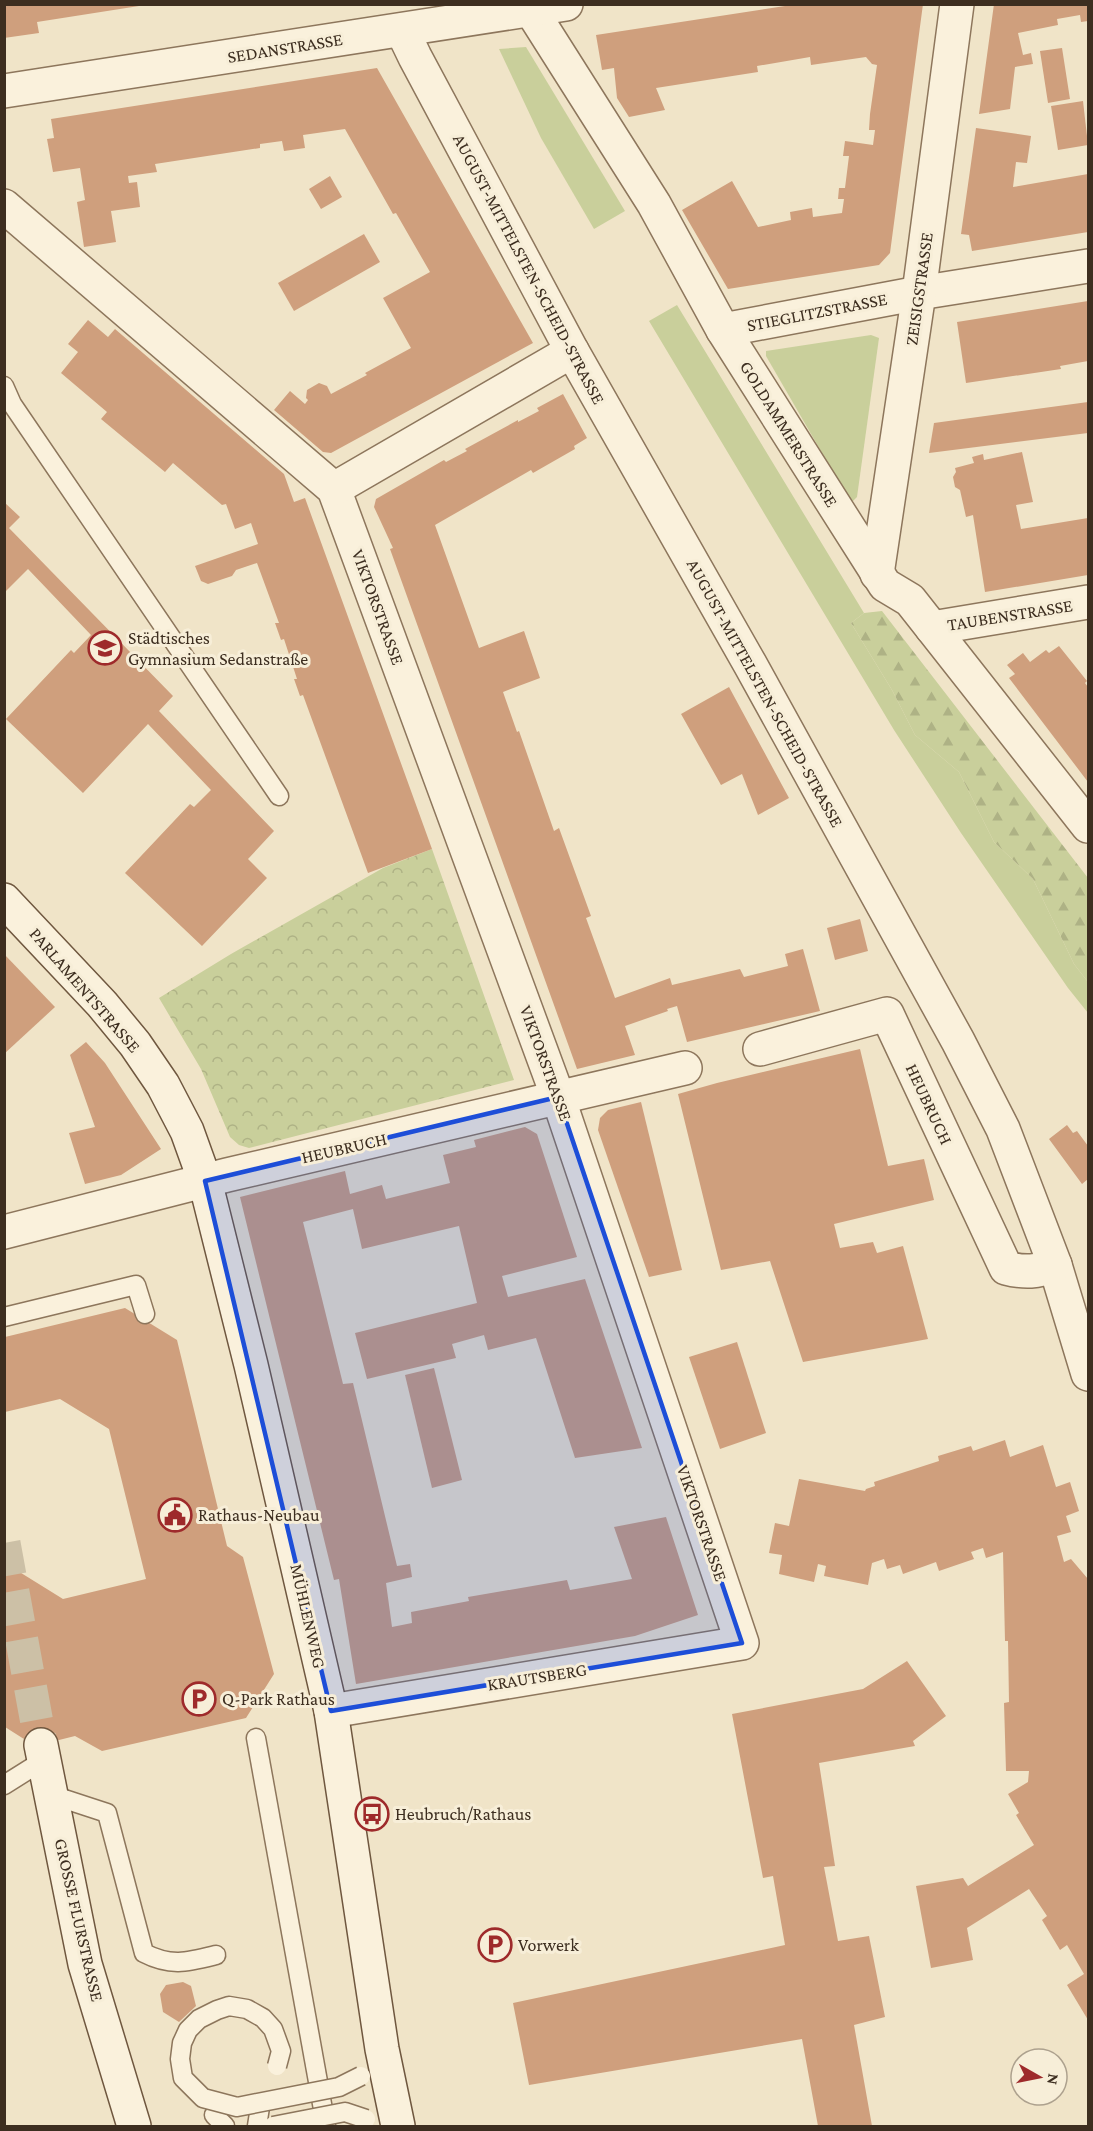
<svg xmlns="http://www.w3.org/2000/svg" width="1093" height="2131" font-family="'Crimson Pro',serif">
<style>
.grass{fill:#c9cf9b}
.forest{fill:url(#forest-firs)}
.park{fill:url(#park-crowns)}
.building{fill:#cf9f7d}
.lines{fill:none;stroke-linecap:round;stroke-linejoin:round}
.secondary-tunnel{stroke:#ccc0a6;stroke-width:33;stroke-dasharray:33 16;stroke-linecap:butt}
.service-casing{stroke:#8d765c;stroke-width:21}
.minor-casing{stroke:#8d765c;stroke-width:36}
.secondary-casing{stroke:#6f573f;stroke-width:36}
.service{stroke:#faf1dc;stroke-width:18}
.minor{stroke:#faf1dc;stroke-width:33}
.secondary{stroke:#faf1dc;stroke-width:33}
.service-bridge-casing{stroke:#8d765c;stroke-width:21;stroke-linecap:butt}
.service-bridge{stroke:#faf1dc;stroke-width:18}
.marked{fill:#1d4ed8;fill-opacity:0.2;stroke:#1d4ed8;stroke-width:4.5;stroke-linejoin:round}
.labels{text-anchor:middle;stroke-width:6;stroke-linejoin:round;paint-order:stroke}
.street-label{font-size:18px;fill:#3d2e20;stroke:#f7eed8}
.poi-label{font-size:18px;fill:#3d2e20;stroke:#f7eed8;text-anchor:start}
</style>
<defs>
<pattern id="forest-firs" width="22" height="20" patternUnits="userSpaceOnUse" patternTransform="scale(1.5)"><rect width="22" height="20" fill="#c9cf9b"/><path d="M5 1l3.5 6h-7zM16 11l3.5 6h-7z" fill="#aeb285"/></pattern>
<pattern id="park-crowns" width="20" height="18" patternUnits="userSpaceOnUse" patternTransform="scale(1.5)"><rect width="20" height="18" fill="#c9cf9b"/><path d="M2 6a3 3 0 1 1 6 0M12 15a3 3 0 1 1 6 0" fill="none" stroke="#aeb285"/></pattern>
</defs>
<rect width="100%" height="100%" fill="#f0e4c8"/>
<!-- grass -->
<g class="grass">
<path d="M526,47L625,211L594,229L541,138L499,49Z"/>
<path d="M677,305L864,613L851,623L892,690L915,735L959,772L994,842L1033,879L1074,964L1088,982V1013L1068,988L961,833L894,730L649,321Z"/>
<path d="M871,335L879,338L857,497L853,501L848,498L766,356V351Z"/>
</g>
<!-- forest -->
<path class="forest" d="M882,611L1088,878V982L1074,964L1033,879L994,842L959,772L915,735L892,690L851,623L864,613Z"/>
<!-- park -->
<path class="park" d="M432,849L514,1080L249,1148L239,1145L230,1137L201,1069L159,998L231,954L383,868Z"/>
<!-- building -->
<g class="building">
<path d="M4,4H138L139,6L37,22L39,33L4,38Z"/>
<path d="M798,4H923L890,253L879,265L728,289L682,210L732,181L758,227L791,220L790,212L812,208L813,217L842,213L844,199H838L839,188H845L849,156H843L845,141L873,145L875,130H869L870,114L877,65L872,64L866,57L811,65L810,57L757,66L758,72L656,88L665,110L629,117L617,98L614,68L602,70L596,35Z"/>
<path d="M994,4H1088V21L1081,22L1080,15L1057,19L1058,25L1018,33L1023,55L1031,53L1033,64L1015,67L1010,109L979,114Z"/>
<path d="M1062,48L1070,99L1048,103L1040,51Z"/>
<path d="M377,68L533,343L331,453L323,452L274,410L290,391L305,404L308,400L306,398L307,390L319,383L327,386L331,394L367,375L365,373L411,348L383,298L430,272L396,213L393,214L345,129L303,135L305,148L284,151L282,141L260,144V148L155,164L157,172L128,176L129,183L137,182L140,207L111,211L116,242L84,247L77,202L85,200L80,168L53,172L47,139L54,138L51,119Z"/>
<path d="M1083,101L1088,145L1058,150L1051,106Z"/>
<path d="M976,128L1031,136L1027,163L1016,162L1013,187L1088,174V232L972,251L969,235L961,234Z"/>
<path d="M330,176L342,197L321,209L309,189Z"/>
<path d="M364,234L380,262L294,311L278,283Z"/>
<path d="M1088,301V361L1060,366L1061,369L966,383L957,322Z"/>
<path d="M88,320L108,337L115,329L284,474L294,502L305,498L432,849L368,873L303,695L300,696L294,679H297L284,639L281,640L275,623H279L257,563L236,570L232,576L208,584L201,581L195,566L258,544L251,523L235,529L226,504L222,505L173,463L165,472L101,419L107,412L61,373L78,352L68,344Z"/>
<path d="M563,394L587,438L574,446L575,449L533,473L531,470L435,525L479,648L524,631L540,678L503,692L517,732L519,731L554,831L559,828L591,916L586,918L615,998L670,978L672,985L740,969L744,977L788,966L785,954L803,949L820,1011L687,1042L677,1006L667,1009L668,1011L625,1026L635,1055L577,1069L390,549L393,548L374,507L376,499L444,460L446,462L467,451L465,449L518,420V422L539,411L537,408Z"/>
<path d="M1088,402V433L929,453L934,423Z"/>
<path d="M1022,452L1033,502L1016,505L1021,529L1088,518V575L985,592L973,515L966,517L960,490L955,487L953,477L956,472L955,468L974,463L972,457L983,454L984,460Z"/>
<path d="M4,502L20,517L9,528L173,696L159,711L274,831L248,859L267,878L202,946L125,873L190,804L194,807L211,790L148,724L83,793L6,719L71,650L74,653L91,635L28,569L4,593Z"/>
<path d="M1059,646L1087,681L1085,683L1088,687V782L1009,678L1015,674L1007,665L1023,653L1030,662L1046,650L1049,653Z"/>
<path d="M729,687L789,798L758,815L742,774L721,785L681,714Z"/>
<path d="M860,919L868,951L835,960L827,928Z"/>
<path d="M4,954L55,1007L4,1054Z"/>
<path d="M86,1042L105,1063L161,1149L121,1175L85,1184L69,1133L95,1127L70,1055Z"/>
<path d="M860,1049L888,1166L924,1159L934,1200L834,1224L840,1248L873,1242L877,1253L903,1246L928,1339L803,1362L770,1261L721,1270L678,1094L717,1083Z"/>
<path d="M641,1102L682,1270L649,1277L598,1130L600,1118L608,1110Z"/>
<path d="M1067,1125L1073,1133L1077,1131L1088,1146V1179L1082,1184L1049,1139Z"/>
<path d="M525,1127L537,1134L577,1257L502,1276L508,1297L585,1279L642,1448L575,1458L536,1338L488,1350L484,1335L452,1344L456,1358L367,1379L355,1333L477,1303L459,1226L362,1249L353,1209L303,1222L343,1384L353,1383L397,1566L410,1564L412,1577L386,1583L392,1627L412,1623L411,1612L469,1601L468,1597L567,1580L570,1590L632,1579L614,1527L666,1517L698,1615L635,1636L356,1684L339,1579L334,1580L240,1197L345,1171L350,1194L382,1185L386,1199L450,1183L443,1155L476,1147L474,1140Z"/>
<path d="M125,1308L177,1340L227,1546L243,1557L274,1674L246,1718L102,1751L75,1736L35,1746L5,1727V1563L63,1599L146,1579L109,1429L60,1399L5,1412V1337Z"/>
<path d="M737,1342L766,1433L720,1449L689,1357Z"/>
<path d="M434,1368L462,1480L432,1488L405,1375Z"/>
<path d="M1005,1440L1010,1457L1043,1445L1056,1487L1070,1482L1079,1511L1066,1516L1071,1532L1057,1536L1064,1562L1071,1559L1088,1579V2020L1067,1985L1084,1974L1067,1945L1060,1950L1042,1920L1047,1916L1029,1889L967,1928L973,1960L931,1968L916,1886L963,1878L968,1886L1034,1845L1016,1815L1019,1813L1008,1794L1028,1782L1029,1771H1006L1004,1703L1009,1702L1008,1641H1005L1003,1552L986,1558L983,1548L971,1552L974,1559L939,1571L936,1562L903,1574L900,1565L887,1569L884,1559L872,1563L868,1585L824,1576L826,1566L818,1564L814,1582L779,1574L782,1555L769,1553L775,1523L789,1526L799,1479L865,1491L866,1489L875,1486L874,1482L939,1461L938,1456L971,1446L973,1451Z"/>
<path d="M907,1661L946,1716L913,1741L915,1746L819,1763L835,1866L824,1867L838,1941L869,1936L885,2017L854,2025L872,2126H818L802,2039L529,2085L513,2003L785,1945L773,1876L763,1878L732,1714L863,1689Z"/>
<path d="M183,1982L191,1986L196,2006L179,2022L163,2012L160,1994L166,1985Z"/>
</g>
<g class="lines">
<!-- secondary-tunnel -->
<path class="secondary-tunnel" d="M4,1543L41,1745"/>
<!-- service casing -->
<g class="service-casing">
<g id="service">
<path d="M4,386L12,404L279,796"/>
<path d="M4,1317L136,1285L145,1314"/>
<path d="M256,1738L326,2126"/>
<path d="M4,1785L44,1760"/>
<path d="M52,1795L107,1813L144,1953C171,1967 188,1962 216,1955"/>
<path d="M214,2115L225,2126"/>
<path d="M257,2126L260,2107"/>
</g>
</g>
<!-- minor casing -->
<g class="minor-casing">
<g id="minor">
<path d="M531,10L654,204L723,330L885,585L910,600L1088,826"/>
<path d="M402,30L415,57L572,351L750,664L958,1041L1003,1129L1055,1265L1088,1374"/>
<path d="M4,91L566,4"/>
<path d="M4,206L334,489L558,1097L742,1643L331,1711"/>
<path d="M723,330L919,293L1088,266"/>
<path d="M334,489L572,351"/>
<path d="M877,574L919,293L957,4"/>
<path d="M932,628L1088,602"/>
<path d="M760,1049L887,1014L1006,1268C1025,1273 1037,1272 1055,1265"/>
<path d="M4,1232L227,1175L685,1068"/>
</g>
</g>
<!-- secondary casing -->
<g class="secondary-casing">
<g id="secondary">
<path d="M4,900L102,1004L135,1044L163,1085L187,1131L205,1181L251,1365L331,1711L382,2049L398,2126"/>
<path d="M41,1745L85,1964L134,2126"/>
</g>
</g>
<!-- service -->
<use href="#service" class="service"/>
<!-- minor -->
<use href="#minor" class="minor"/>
<!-- secondary -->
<use href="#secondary" class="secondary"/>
<!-- service-bridge casing -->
<g class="service-bridge-casing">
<g id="service-bridge">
<path d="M277,2066L281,2051L273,2029L263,2018L247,2009L229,2006L217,2010L199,2019L188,2030L182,2043L180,2059L183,2078L203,2098L237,2107L339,2087L361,2076"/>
<path d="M273,2126L345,2112L366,2119"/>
</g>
</g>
<!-- service-bridge -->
<use href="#service-bridge" class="service-bridge"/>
</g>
<!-- marked area -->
<path class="marked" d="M558,1097L742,1643L331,1711L205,1181Z"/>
<!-- icons -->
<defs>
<g id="school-ring" transform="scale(1.725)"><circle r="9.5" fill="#f7eed8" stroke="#9e2a2b" stroke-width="1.5"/><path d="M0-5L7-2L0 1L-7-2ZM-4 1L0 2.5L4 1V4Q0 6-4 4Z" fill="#9e2a2b"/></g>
<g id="civic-ring" transform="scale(1.725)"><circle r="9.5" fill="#f7eed8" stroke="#9e2a2b" stroke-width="1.5"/><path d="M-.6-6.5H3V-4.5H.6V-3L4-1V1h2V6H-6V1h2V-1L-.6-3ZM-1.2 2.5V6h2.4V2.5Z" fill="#9e2a2b"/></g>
<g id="parking-ring" transform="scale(1.725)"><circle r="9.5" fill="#f7eed8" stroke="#9e2a2b" stroke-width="1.5"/><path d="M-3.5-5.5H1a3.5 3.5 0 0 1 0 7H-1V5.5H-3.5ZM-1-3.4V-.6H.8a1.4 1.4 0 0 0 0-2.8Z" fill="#9e2a2b"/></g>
<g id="bus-ring" transform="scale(1.725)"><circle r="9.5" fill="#f7eed8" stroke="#9e2a2b" stroke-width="1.5"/><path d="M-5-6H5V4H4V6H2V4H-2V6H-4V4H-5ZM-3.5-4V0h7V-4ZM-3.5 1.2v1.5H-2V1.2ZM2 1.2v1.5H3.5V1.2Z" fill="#9e2a2b"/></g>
</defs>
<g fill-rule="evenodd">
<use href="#school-ring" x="105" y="648"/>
<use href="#civic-ring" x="175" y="1515"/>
<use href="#parking-ring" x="199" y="1699"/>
<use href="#bus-ring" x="372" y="1814"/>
<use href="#parking-ring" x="495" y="1945"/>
</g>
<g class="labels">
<!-- street labels -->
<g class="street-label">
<text transform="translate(285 48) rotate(-9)" y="6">SEDANSTRASSE</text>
<text transform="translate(529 269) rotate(62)" y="6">AUGUST-MITTELSTEN-SCHEID-STRASSE</text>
<text transform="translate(919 289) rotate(-82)" y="6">ZEISIGSTRASSE</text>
<text transform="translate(817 312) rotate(-11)" y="6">STIEGLITZSTRASSE</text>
<text transform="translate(789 434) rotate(58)" y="6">GOLDAMMERSTRASSE</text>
<text transform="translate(378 607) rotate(70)" y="6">VIKTORSTRASSE</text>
<text transform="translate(1010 615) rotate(-9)" y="6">TAUBENSTRASSE</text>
<text transform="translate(765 693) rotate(61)" y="6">AUGUST-MITTELSTEN-SCHEID-STRASSE</text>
<text transform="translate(85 990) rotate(49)" y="6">PARLAMENTSTRASSE</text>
<text transform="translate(546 1063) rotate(70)" y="6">VIKTORSTRASSE</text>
<text transform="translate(929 1104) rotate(65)" y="6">HEUBRUCH</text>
<text transform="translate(344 1148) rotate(-13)" y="6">HEUBRUCH</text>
<text transform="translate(702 1523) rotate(71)" y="6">VIKTORSTRASSE</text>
<text transform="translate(308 1616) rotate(77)" y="6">MÜHLENWEG</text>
<text transform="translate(537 1677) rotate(-9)" y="6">KRAUTSBERG</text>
<text transform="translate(79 1920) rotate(77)" y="6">GROSSE FLURSTRASSE</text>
</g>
<!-- poi labels -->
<g class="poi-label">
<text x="128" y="644">Städtisches<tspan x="128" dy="21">Gymnasium Sedanstraße</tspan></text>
<text x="198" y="1521">Rathaus-Neubau</text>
<text x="222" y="1705">Q-Park Rathaus</text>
<text x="395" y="1820">Heubruch/Rathaus</text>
<text x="518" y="1951">Vorwerk</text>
</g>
</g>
<!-- border -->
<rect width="1093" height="2131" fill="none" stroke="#3d2e20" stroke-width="12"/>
<!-- north arrow -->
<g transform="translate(1039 2077) rotate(99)"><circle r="28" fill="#f7eed8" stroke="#ada18e" stroke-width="1.5"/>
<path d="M0-4.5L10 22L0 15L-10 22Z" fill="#9e2a2b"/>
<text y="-9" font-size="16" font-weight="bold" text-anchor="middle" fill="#3d2e20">N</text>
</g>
</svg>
